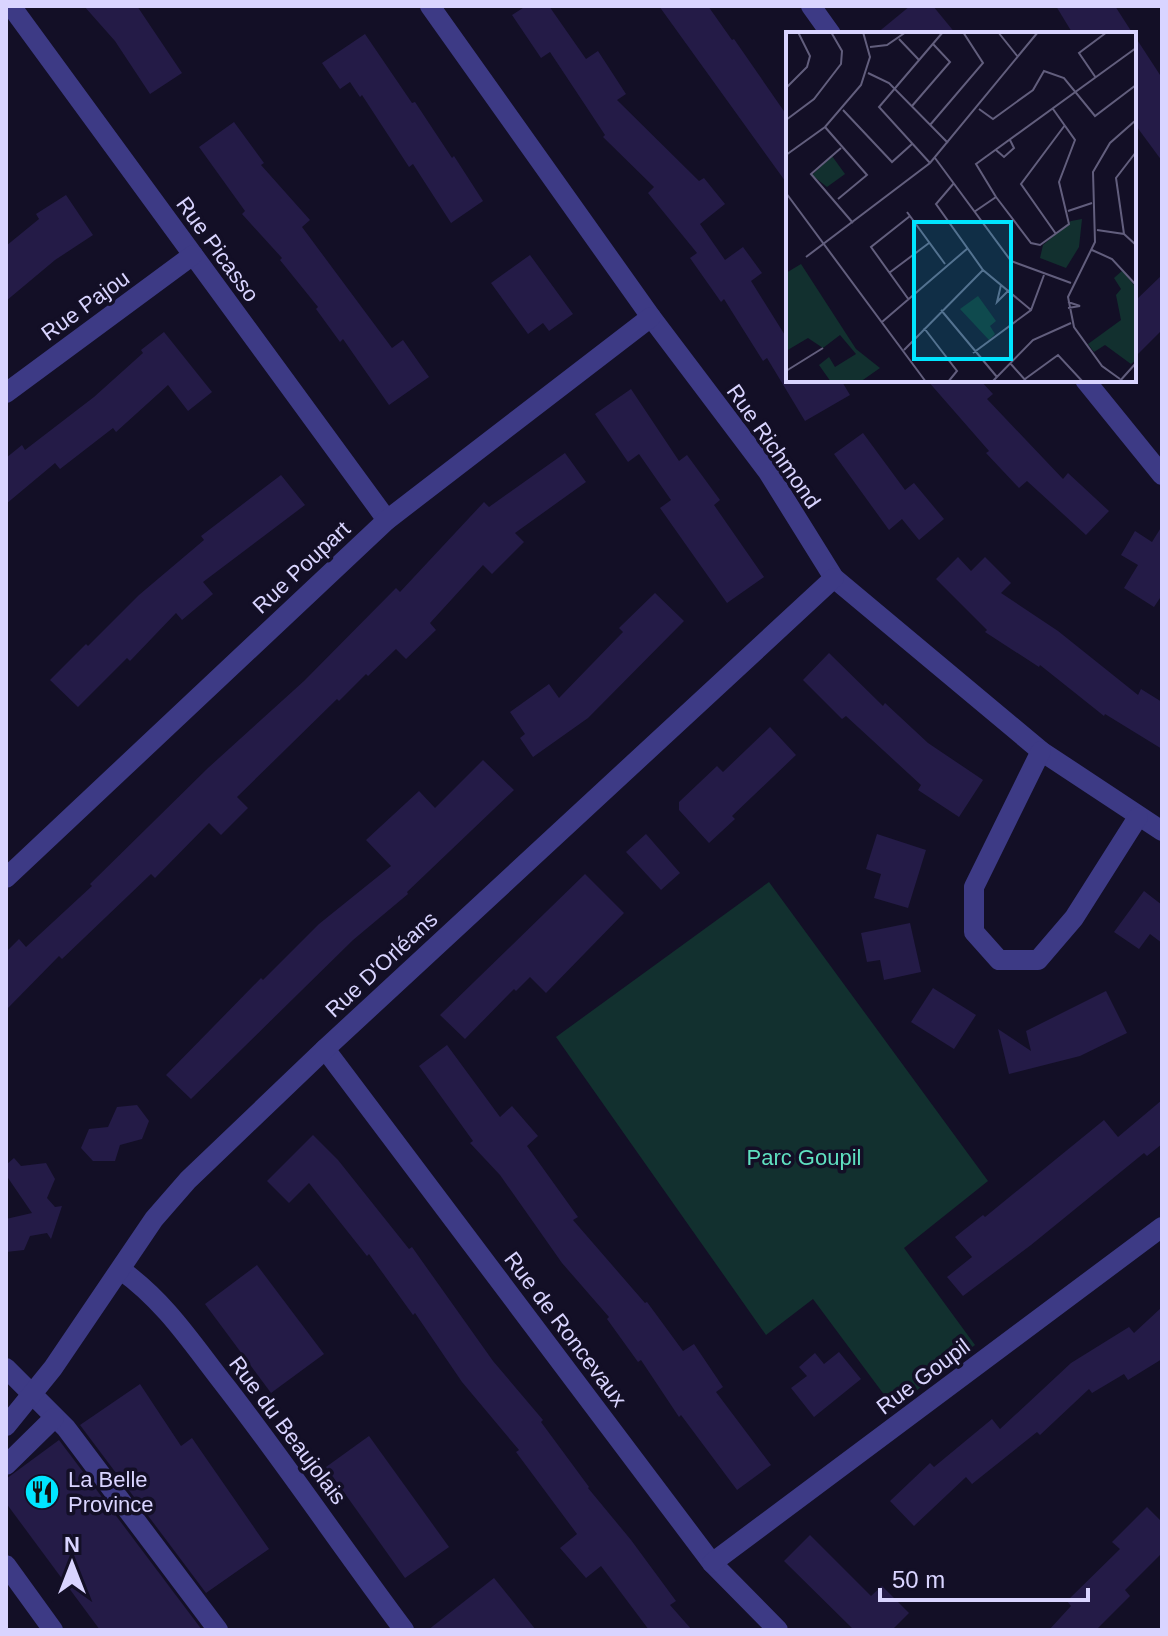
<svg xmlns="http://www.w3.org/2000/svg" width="1168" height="1636" font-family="Arial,sans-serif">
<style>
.green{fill:#12302f}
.building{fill:#241b47}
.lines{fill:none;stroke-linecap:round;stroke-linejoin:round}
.minor{stroke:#3d3a85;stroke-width:20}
.labels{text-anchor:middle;stroke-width:7;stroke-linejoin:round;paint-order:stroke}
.street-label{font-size:22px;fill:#d9d4ff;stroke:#130f26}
.park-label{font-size:22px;fill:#5fe0c0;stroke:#130f26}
.poi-label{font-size:22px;fill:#d9d4ff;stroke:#130f26;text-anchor:start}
.inset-road{fill:none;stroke:#625e7d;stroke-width:2}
.view{fill:#00e5ff;fill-opacity:0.15;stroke:#00e5ff;stroke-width:4}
.inset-edge{fill:none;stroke:#d9d4ff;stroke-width:4}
</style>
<rect width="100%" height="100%" fill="#130f26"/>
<!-- green -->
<path class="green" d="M769,882L988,1181L904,1248L975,1345L894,1408L813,1299L766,1335L556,1037Z"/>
<!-- building -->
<g class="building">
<path d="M84,6H137L182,73L150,94L115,41Z"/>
<path d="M526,6H549L586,59L598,51L626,94L617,100L699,181L704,178L725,204L700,224L725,260L743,247L762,273L751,281L788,340V380H841L850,395L805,421L767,358L763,361L724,299L721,302L690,258L697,253L648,193L654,187L603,137L605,135L550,52L541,58L512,15Z"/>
<path d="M659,6H708L732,40L734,39L788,117V185Z"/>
<path d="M910,6H933L956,34H876Z"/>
<path d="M1056,6H1115L1133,34H1073Z"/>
<path d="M365,34L412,103L415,102L452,158L454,156L483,201L451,223L413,164L409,167L362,95L360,97L350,82L340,89L322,63Z"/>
<path d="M1134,35L1162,78V161L1134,123Z"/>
<path d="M234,122L264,163L261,165L310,220L302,227L392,348L403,340L429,377L389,405L343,339L340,342L316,309L318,307L280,260L282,258L242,214L245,211L199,147Z"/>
<path d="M66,195L93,235L55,260L6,301V246L39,219L36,214Z"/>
<path d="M530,255L573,314L549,331L543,323L528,334L491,283Z"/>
<path d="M1162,275V330L1134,358V302Z"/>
<path d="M164,332L212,392L188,411L168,385L116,432L113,428L60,469L55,463L6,504V458L22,445L25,450L94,397L143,353L141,350Z"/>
<path d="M927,380H980L993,394L987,399L1063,479L1068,473L1109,511L1086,535L1027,481L1019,488L986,453L989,451Z"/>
<path d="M631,389L679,461L687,455L720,500L714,505L764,577L727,603L660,508L671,500L639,454L628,462L595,414Z"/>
<path d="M863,433L905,490L914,483L944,519L919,540L902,519L889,530L834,454Z"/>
<path d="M565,453L586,482L515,533L524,542L492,574L483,565L430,623L436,630L406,659L396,649L368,676L366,674L339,701L337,699L237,797L248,808L221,835L209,823L155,878L151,874L62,959L59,956L6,1010V952L19,939L26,947L92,886L90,884L208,768L304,681L396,588L400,592L484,502L489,507Z"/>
<path d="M281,475L305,505L203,582L213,594L182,620L176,613L130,661L127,658L78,707L50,680L86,644L88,646L139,595L204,540L201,536Z"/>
<path d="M1162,526V595L1154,607L1124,588L1138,565L1121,555L1135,531L1152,542Z"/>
<path d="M958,557L971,571L985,557L1011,583L1001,593L1058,631L1138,695L1141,689L1162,702V749L1105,714L1104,716L1040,665L1039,667L985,632L987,630L936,579Z"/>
<path d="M655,593L684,621L588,718L533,757L520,738L525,734L510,712L549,684L559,698L623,632L619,628Z"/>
<path d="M829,653L883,706L885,703L928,743L983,780L959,817L918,790L921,785L846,716L842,719L803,680Z"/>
<path d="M770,727L796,755L732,816L735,819L709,843L679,810V802L717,766L723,772Z"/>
<path d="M483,760L514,790L407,892L408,894L353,940L191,1099L166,1075L261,978L263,980L319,924L391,866L366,840L419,791L435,808Z"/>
<path d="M646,834L680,873L661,890L626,852Z"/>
<path d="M877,834L926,850L908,908L874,898L881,874L866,869Z"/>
<path d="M585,874L624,913L546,993L530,977L516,991L514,989L465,1039L440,1015Z"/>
<path d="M1144,891L1162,905V943L1150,934L1139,949L1114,932Z"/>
<path d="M910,923L921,972L884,980L880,960L867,962L861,933Z"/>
<path d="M933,988L976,1015L954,1049L911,1022Z"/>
<path d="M1106,991L1127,1033L1080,1056L1009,1074L998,1029L1031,1051L1026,1031Z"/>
<path d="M447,1045L500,1117L512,1106L538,1136L527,1146L578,1217L573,1220L645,1303L647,1302L683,1351L694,1344L723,1387L716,1392L771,1465L737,1490L681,1415L679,1417L641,1360L638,1362L607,1319L609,1317L562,1263L500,1175L470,1143L473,1141L419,1066Z"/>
<path d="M1162,1100V1144L1147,1156L1144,1153L1031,1245L963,1296L947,1277L972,1257L955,1237L983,1215L985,1217L1104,1120L1118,1137Z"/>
<path d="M137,1105L149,1121L142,1139L120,1145L115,1161H93L81,1148L89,1129L108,1127L117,1107Z"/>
<path d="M313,1135L338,1160L409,1249L412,1247L493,1361L543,1420L541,1422L589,1487L588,1488L631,1540L676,1601L670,1605L692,1630H649L601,1566L586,1578L560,1548L577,1534L516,1452L519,1450L462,1382L415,1313L413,1315L369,1254L367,1256L309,1183L289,1203L267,1181Z"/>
<path d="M14,1158L21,1166L46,1163L55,1179L47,1198L55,1207L62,1206L51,1239L47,1233L30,1236L24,1250L6,1252V1219L32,1213L6,1175V1165Z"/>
<path d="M257,1265L324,1354L271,1393L205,1304Z"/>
<path d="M1162,1307V1359L1128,1380L1124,1374L1092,1393L1089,1389L1040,1435L1037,1432L972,1484L966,1477L914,1526L890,1501L930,1463L934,1467L992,1419L1000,1429L1071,1363L1129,1327L1134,1333Z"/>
<path d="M839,1352L861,1379L814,1417L791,1388L807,1376L799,1367L815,1353L824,1364Z"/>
<path d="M140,1384L181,1446L192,1438L269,1549L206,1593L80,1425Z"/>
<path d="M369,1436L449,1547L405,1578L326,1467Z"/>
<path d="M59,1440L202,1630H100L6,1503V1479Z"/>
<path d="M1147,1507L1162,1522V1553L1125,1590L1130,1596L1096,1630H1049L1071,1606L1067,1601L1120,1549L1112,1542Z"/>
<path d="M810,1535L871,1596L882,1586L909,1613L892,1630H854L784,1561Z"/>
<path d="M494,1578L536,1630H428Z"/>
</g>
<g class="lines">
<!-- minor -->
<g class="minor">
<path d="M11,6L387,520"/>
<path d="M430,6L651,317L768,472L834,578L1041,751L1162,831"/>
<path d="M811,6L831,34"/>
<path d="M1085,380L1162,475"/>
<path d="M6,393L193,255"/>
<path d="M1041,751L974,887V932L999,960H1038L1074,918L1138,817"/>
<path d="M6,878L387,520L651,317"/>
<path d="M325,1049L712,1563L778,1630"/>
<path d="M121,1270C166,1302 193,1345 227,1388C288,1467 344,1550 404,1630"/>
<path d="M6,1368L66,1428L218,1630"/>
<path d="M6,1426L53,1368L154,1219L188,1180L325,1049L834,578"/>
<path d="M6,1465L54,1418"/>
<path d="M712,1563L1162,1227"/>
<path d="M6,1565L53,1630"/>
</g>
</g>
<!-- icons -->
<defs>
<g id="restaurant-disc" transform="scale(1.8)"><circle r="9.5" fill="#00e5ff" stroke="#130f26"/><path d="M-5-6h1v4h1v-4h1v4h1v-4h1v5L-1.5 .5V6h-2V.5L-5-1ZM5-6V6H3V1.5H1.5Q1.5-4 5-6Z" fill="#111"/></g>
</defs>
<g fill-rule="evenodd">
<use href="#restaurant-disc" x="42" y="1492"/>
</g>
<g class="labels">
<!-- street labels -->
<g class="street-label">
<text transform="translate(218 249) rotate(54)" y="8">Rue Picasso</text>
<text transform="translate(85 305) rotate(-36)" y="8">Rue Pajou</text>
<text transform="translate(774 446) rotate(55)" y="8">Rue Richmond</text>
<text transform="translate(301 567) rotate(-43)" y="8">Rue Poupart</text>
<text transform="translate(381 964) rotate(-43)" y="8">Rue D'Orléans</text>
<text transform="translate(566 1329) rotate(53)" y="8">Rue de Roncevaux</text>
<text transform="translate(923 1376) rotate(-37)" y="8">Rue Goupil</text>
<text transform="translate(288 1430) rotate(53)" y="8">Rue du Beaujolais</text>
</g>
<!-- park labels -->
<g class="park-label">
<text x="804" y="1165">Parc Goupil</text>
</g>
<!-- poi labels -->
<g class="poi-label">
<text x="68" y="1487">La Belle<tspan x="68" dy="25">Province</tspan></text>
</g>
</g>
<!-- overview -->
<g transform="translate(786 32)">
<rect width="350" height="350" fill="#130f26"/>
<path d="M46,124L59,142L41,155L26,143ZM296,187L293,215L280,236L254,226L257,213L285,189ZM15,232L70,317L94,336L74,350H45L33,333L43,325L49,335L70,322L54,303L37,316L22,306L0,319V241ZM337,238L350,256V328L345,332L319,313L308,320L302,312L335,288L330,263L335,257L328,246ZM192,264L210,289L204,294L209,302L203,308L174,277Z" fill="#12302f"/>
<path class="inset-road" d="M212,0L232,25M113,7L133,28M84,15L101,13L120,0M82,41L103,51L162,111M310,46L293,21L321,0M0,56L21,35L24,24L12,0M126,74L164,30L147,12M193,77L207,87L247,58L258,39L278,46L309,84L350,53M57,78L106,130L126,112M0,88L28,67L55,32L56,19L45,0M144,93L197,31L177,0M39,95L81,143L52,167M55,116L25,142L67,191M210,118L218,125L228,116L224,108M0,123L39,95L75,53L84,25L77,0M149,126L225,229L285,251M144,131L93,75L157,0M168,151L150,172L197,238L245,278M0,161L140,350M210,165L245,211L254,213L283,192L273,150L289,108L267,77M282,179L306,171M121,180L159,232M188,180L210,165L190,132L350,16M311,198L338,202L350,213M270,202L235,152L279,93M338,202L330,146L350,120M306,218L326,227L350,253M20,225L144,131L252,0M103,241L143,211M215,253L211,270L223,258M123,268L85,215L124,184M282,276L294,274L282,270M155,278L211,345M96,290L182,216M138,296L171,339L162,350M118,318L197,238M187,321L245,278L258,243M224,331L241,350M0,339L37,316M239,347L272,323L297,350M334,347L316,334L288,295L282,265L309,210L307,140L324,111L350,88M206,350L247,308L285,291M333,350L350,331"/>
<path class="view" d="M128,190H225V327H128Z"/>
<rect width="350" height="350" class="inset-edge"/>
</g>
<!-- border -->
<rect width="1168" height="1636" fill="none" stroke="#d9d4ff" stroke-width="16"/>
<!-- north arrow -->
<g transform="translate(72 1564)" stroke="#130f26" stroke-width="6" paint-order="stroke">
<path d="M0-6L14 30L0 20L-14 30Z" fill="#d9d4ff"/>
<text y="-12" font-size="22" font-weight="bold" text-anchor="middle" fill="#d9d4ff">N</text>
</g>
<!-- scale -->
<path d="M880 1588v12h208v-12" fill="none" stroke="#d9d4ff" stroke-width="4"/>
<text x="892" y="1588" font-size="24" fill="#d9d4ff" stroke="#130f26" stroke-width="6" paint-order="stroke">50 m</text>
</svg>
